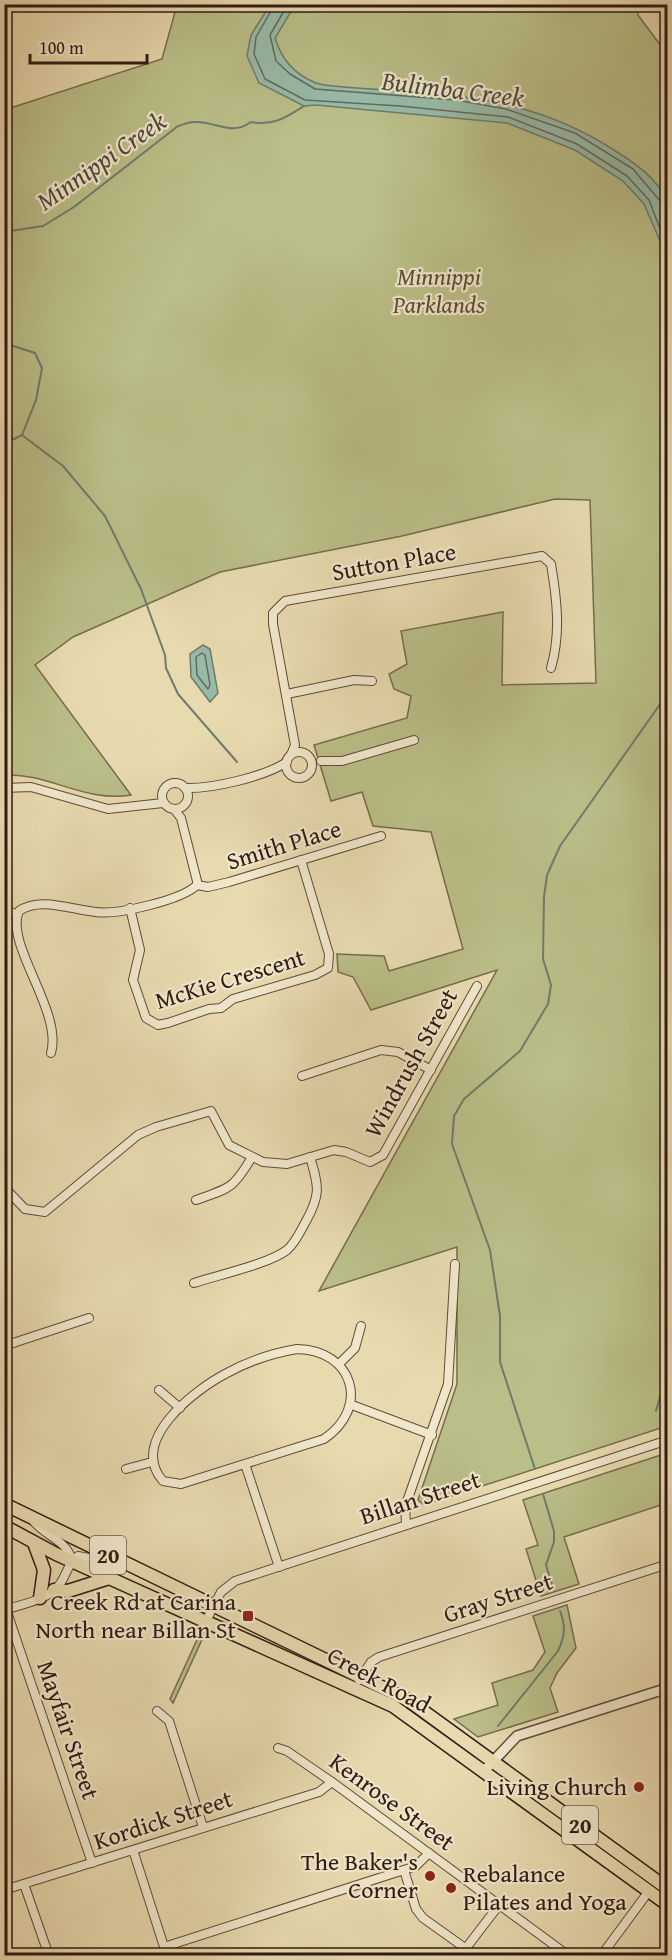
<svg xmlns="http://www.w3.org/2000/svg" width="672" height="1960" font-family="'Gentium Book Plus',serif">
<style>
.green{fill:#babe88;stroke:#766c4d;stroke-width:1.5}
.water{fill:#98bba8;stroke:#6f7b6c;stroke-width:1.5}
.lines{fill:none;stroke-linecap:round;stroke-linejoin:round}
.shore{stroke:#646a5d;stroke-width:1.5}
.stream{stroke:#6f7b6c;stroke-width:2}
.minor-casing{stroke:#5f4a39;stroke-width:10}
.tertiary-casing{stroke:#5f4a39;stroke-width:12}
.primary-casing{stroke:#311a12;stroke-width:15}
.minor{stroke:#f0e7cb;stroke-width:8}
.tertiary{stroke:#f0e7cb;stroke-width:9}
.primary{stroke:#e8daaf;stroke-width:12}
.poi-dot{fill:#8f2418;stroke:#f0e7cb;stroke-width:2}
.labels{text-anchor:middle;stroke-width:4.5;stroke-linejoin:round;paint-order:stroke}
.shield{fill:#f0e7cb;stroke:#6a584a;stroke-width:1.5}
.shield-label{font-size:22px;font-weight:bold;fill:#311a12}
.park-label{font-size:24px;font-style:italic;fill:#5a4b35;stroke:#f0e7cb}
.street-label{font-size:24px;fill:#311a12;stroke:#f0e7cb}
.poi-label{font-size:24px;fill:#311a12;stroke:#f0e7cb;text-anchor:end}
.water-label{font-size:26px;font-style:italic;fill:#504a3f;stroke:#f0e7cb}
</style>
<rect width="100%" height="100%" fill="#e8daaf"/>
<filter id="stains"><feTurbulence type="fractalNoise" baseFrequency=".00333" numOctaves="4"/><feColorMatrix values="0 0 0 0 .2 0 0 0 0 .09 0 0 0 0 .02 0 0 0 .5 -.17"/></filter>
<radialGradient id="worn" r=".72"><stop offset=".6" stop-color="#630" stop-opacity="0"/><stop offset="1" stop-color="#630" stop-opacity=".3"/></radialGradient>
<!-- green -->
<g class="green">
<path d="M177,5H637L638,15L667,54V1426L424,1505L418,1500L457,1384V1247L319,1291L497,970L371,1010L353,977L338,972L337,954L384,956L389,971L463,949L431,832L373,826L362,792L331,801L314,745L407,718L411,696L394,689L389,674L407,664L401,631L503,612L502,685L596,683L590,500L555,499L402,536L220,572L73,637L35,665L131,795C85,803 49,773 5,775L4,110L162,59Z"/>
<path d="M667,1453V1503L564,1537L579,1584L541,1596L526,1549L538,1545L523,1500Z"/>
<path d="M567,1605L576,1648L557,1673L550,1688L558,1712L478,1737L454,1719L498,1705L492,1683L533,1670L545,1652L533,1616Z"/>
<path d="M201,1631L205,1633L173,1703L170,1699Z"/>
</g>
<!-- water -->
<g class="water">
<path d="M270,5H295L275,38C282,60 294,74 316,83C330,88 384,89 402,91C482,96 549,107 617,152C635,163 661,181 667,203C672,219 668,261 667,280L660,241L644,204L623,181L575,150L507,123L316,105L304,106L259,83L247,56L251,35Z"/>
<path d="M203,645L210,649L218,693L210,702L191,677L190,654Z"/>
</g>
<g class="lines">
<!-- shore -->
<g class="shore">
<path d="M275,4L256,37L254,54L265,79L305,100L400,106L508,117L577,144L627,176L649,200L668,249"/>
<path d="M288,4L270,35L276,61L290,74L315,89L456,100L506,109L575,133L633,169L661,202L668,205"/>
<path d="M202,653L205,655L210,685L208,689L197,675L196,657Z"/>
</g>
<!-- stream -->
<g class="stream">
<path d="M4,232L43,226L74,207L178,126C183,125 188,122 193,122C215,120 230,137 251,122C273,126 285,118 304,106"/>
<path d="M4,343L35,353L42,368L36,400L22,435L4,444"/>
<path d="M22,435L63,466L105,516L141,589L165,655L166,668L178,694L237,762"/>
<path d="M656,1411L668,1369"/>
<path d="M535,1469L500,1362V1316L490,1250L452,1144L454,1116L464,1099L520,1051L548,1004L551,985L543,959L544,897L547,875L560,846L668,693"/>
<path d="M543,1494L554,1531V1542L546,1565L553,1588"/>
<path d="M498,1726L558,1651C565,1636 566,1626 560,1611"/>
</g>
<!-- minor casing -->
<g class="minor-casing">
<g id="minor">
<path d="M287,694L354,680L372,681"/>
<circle cx="299" cy="765" r="13"/>
<path d="M291,755L295,745L273,624V613L285,601L542,556L551,564C557,600 561,633 551,668"/>
<path d="M321,761H342L414,740"/>
<circle cx="175" cy="796" r="13"/>
<path d="M4,788L31,787L108,809L163,803"/>
<path d="M185,788C211,789 264,777 287,762"/>
<path d="M197,885L208,887L229,882L381,836"/>
<path d="M130,908L140,950L133,980L146,1018L158,1025L168,1023L209,1009L221,1008L233,999L315,975L328,968L329,954L301,860"/>
<path d="M4,909L17,915"/>
<path d="M51,1053C63,1011 4,944 19,911C40,896 72,910 96,912C118,915 182,900 197,885V881L181,818L174,809"/>
<path d="M302,1076L381,1050L398,1052L431,1070"/>
<path d="M4,1187L25,1209L45,1212L138,1135L156,1127L211,1111L229,1145L263,1162L287,1164L334,1150L346,1152L370,1162L383,1155L477,986"/>
<path d="M196,1200C230,1188 233,1189 252,1157"/>
<path d="M194,1283C218,1275 269,1264 287,1250C295,1243 300,1232 305,1223C321,1195 319,1187 310,1157"/>
<path d="M4,1346L89,1318"/>
<path d="M297,1349C353,1350 371,1407 324,1439L181,1484L163,1481C128,1441 194,1390 227,1373C249,1361 273,1353 297,1349Z"/>
<path d="M339,1364L355,1348L361,1326"/>
<path d="M159,1390L180,1408"/>
<path d="M352,1405L432,1435"/>
<path d="M245,1464L279,1567"/>
<path d="M126,1469L152,1462"/>
<path d="M31,1518C43,1536 67,1539 72,1561"/>
<path d="M406,1523L405,1507L448,1384L455,1264"/>
<path d="M6,1609L92,1863"/>
<path d="M4,1610C23,1604 48,1600 60,1584C67,1574 68,1563 78,1556L99,1560L111,1556"/>
<path d="M206,1621L221,1592L235,1581L668,1440"/>
<path d="M359,1680L371,1662L379,1657L668,1564"/>
<path d="M157,1711L169,1721L203,1827"/>
<path d="M278,1748L287,1751L332,1782L569,1956"/>
<path d="M133,1850L167,1956"/>
<path d="M404,1870L416,1909L423,1918L465,1948"/>
<path d="M24,1884L49,1956"/>
<path d="M4,1890L319,1792L332,1782"/>
<path d="M164,1947L404,1870L416,1866L429,1853"/>
<path d="M460,1956L499,1905"/>
<path d="M601,1956L649,1891"/>
</g>
</g>
<!-- tertiary casing -->
<g class="tertiary-casing">
<path id="tertiary" d="M484,1771L517,1736L668,1688"/>
</g>
<!-- primary casing -->
<g class="primary-casing">
<g id="primary">
<path d="M4,1504L408,1700L668,1889"/>
<path d="M4,1526L56,1554L393,1706L668,1905"/>
<path d="M34,1543L44,1570L40,1598"/>
<path d="M54,1590L68,1591L109,1578"/>
</g>
</g>
<!-- minor -->
<use href="#minor" class="minor"/>
<!-- tertiary -->
<use href="#tertiary" class="tertiary"/>
<!-- primary -->
<use href="#primary" class="primary"/>
</g>
<!-- markers -->
<g class="poi-dot">
<rect x="242" y="1610" width="12" height="12" rx="3"/>
<circle cx="639" cy="1787" r="6"/>
<circle cx="430" cy="1876" r="6"/>
<circle cx="451" cy="1888" r="6"/>
</g>
<g class="labels">
<!-- shield labels -->
<g class="shield">
<rect x="90" y="1536" width="36" height="38" rx="4.5"/>
<rect x="562" y="1806" width="36" height="38" rx="4.5"/>
</g>
<g class="shield-label">
<text x="108" y="1563">20</text>
<text x="580" y="1833">20</text>
</g>
<!-- park labels -->
<g class="park-label">
<text x="439" y="285">Minnippi<tspan x="439" dy="28">Parklands</tspan></text>
</g>
<!-- street labels -->
<g class="street-label">
<text transform="translate(394 562) rotate(-10)" y="8">Sutton Place</text>
<text transform="translate(284 845) rotate(-17)" y="8">Smith Place</text>
<text transform="translate(230 979) rotate(-17)" y="8">McKie Crescent</text>
<text transform="translate(411 1063) rotate(-61)" y="8">Windrush Street</text>
<text transform="translate(420 1498) rotate(-18)" y="8">Billan Street</text>
<text transform="translate(498 1598) rotate(-18)" y="8">Gray Street</text>
<text transform="translate(379 1680) rotate(28)" y="8">Creek Road</text>
<text transform="translate(68 1730) rotate(71)" y="8">Mayfair Street</text>
<text transform="translate(392 1802) rotate(36)" y="8">Kenrose Street</text>
<text transform="translate(163 1820) rotate(-18)" y="8">Kordick Street</text>
</g>
<!-- poi labels -->
<g class="poi-label">
<text x="236" y="1610">Creek Rd at Carina<tspan x="236" dy="28">North near Billan St</tspan></text>
<text x="627" y="1795">Living Church</text>
<text x="418" y="1870">The Baker's<tspan x="418" dy="28">Corner</tspan></text>
<text x="463" y="1882" text-anchor="start">Rebalance<tspan x="463" dy="28">Pilates and Yoga</tspan></text>
</g>
<!-- water labels -->
<g class="water-label">
<text transform="translate(453 89) rotate(7)" y="9">Bulimba Creek</text>
<text transform="translate(101 161) rotate(-35)" y="9">Minnippi Creek</text>
</g>
</g>
<!-- margin -->
<rect width="672" height="1960" fill="none" stroke="#e8daaf" stroke-width="24"/>
<rect x="6" y="6" width="660" height="1948" fill="none" stroke="#311a12" stroke-width="3"/>
<rect x="12" y="12" width="648" height="1936" fill="none" stroke="#311a12" stroke-width="1.5"/>
<!-- scale -->
<path d="M30 54v9h117v-9" fill="none" stroke="#311a12" stroke-width="3"/>
<text x="39" y="54" font-size="18" fill="#311a12" stroke="#f0e7cb" stroke-width="4.5" paint-order="stroke">100 m</text>
<rect width="100%" height="100%" filter="url(#stains)"/>
<rect width="100%" height="100%" fill="url(#worn)"/>
</svg>
